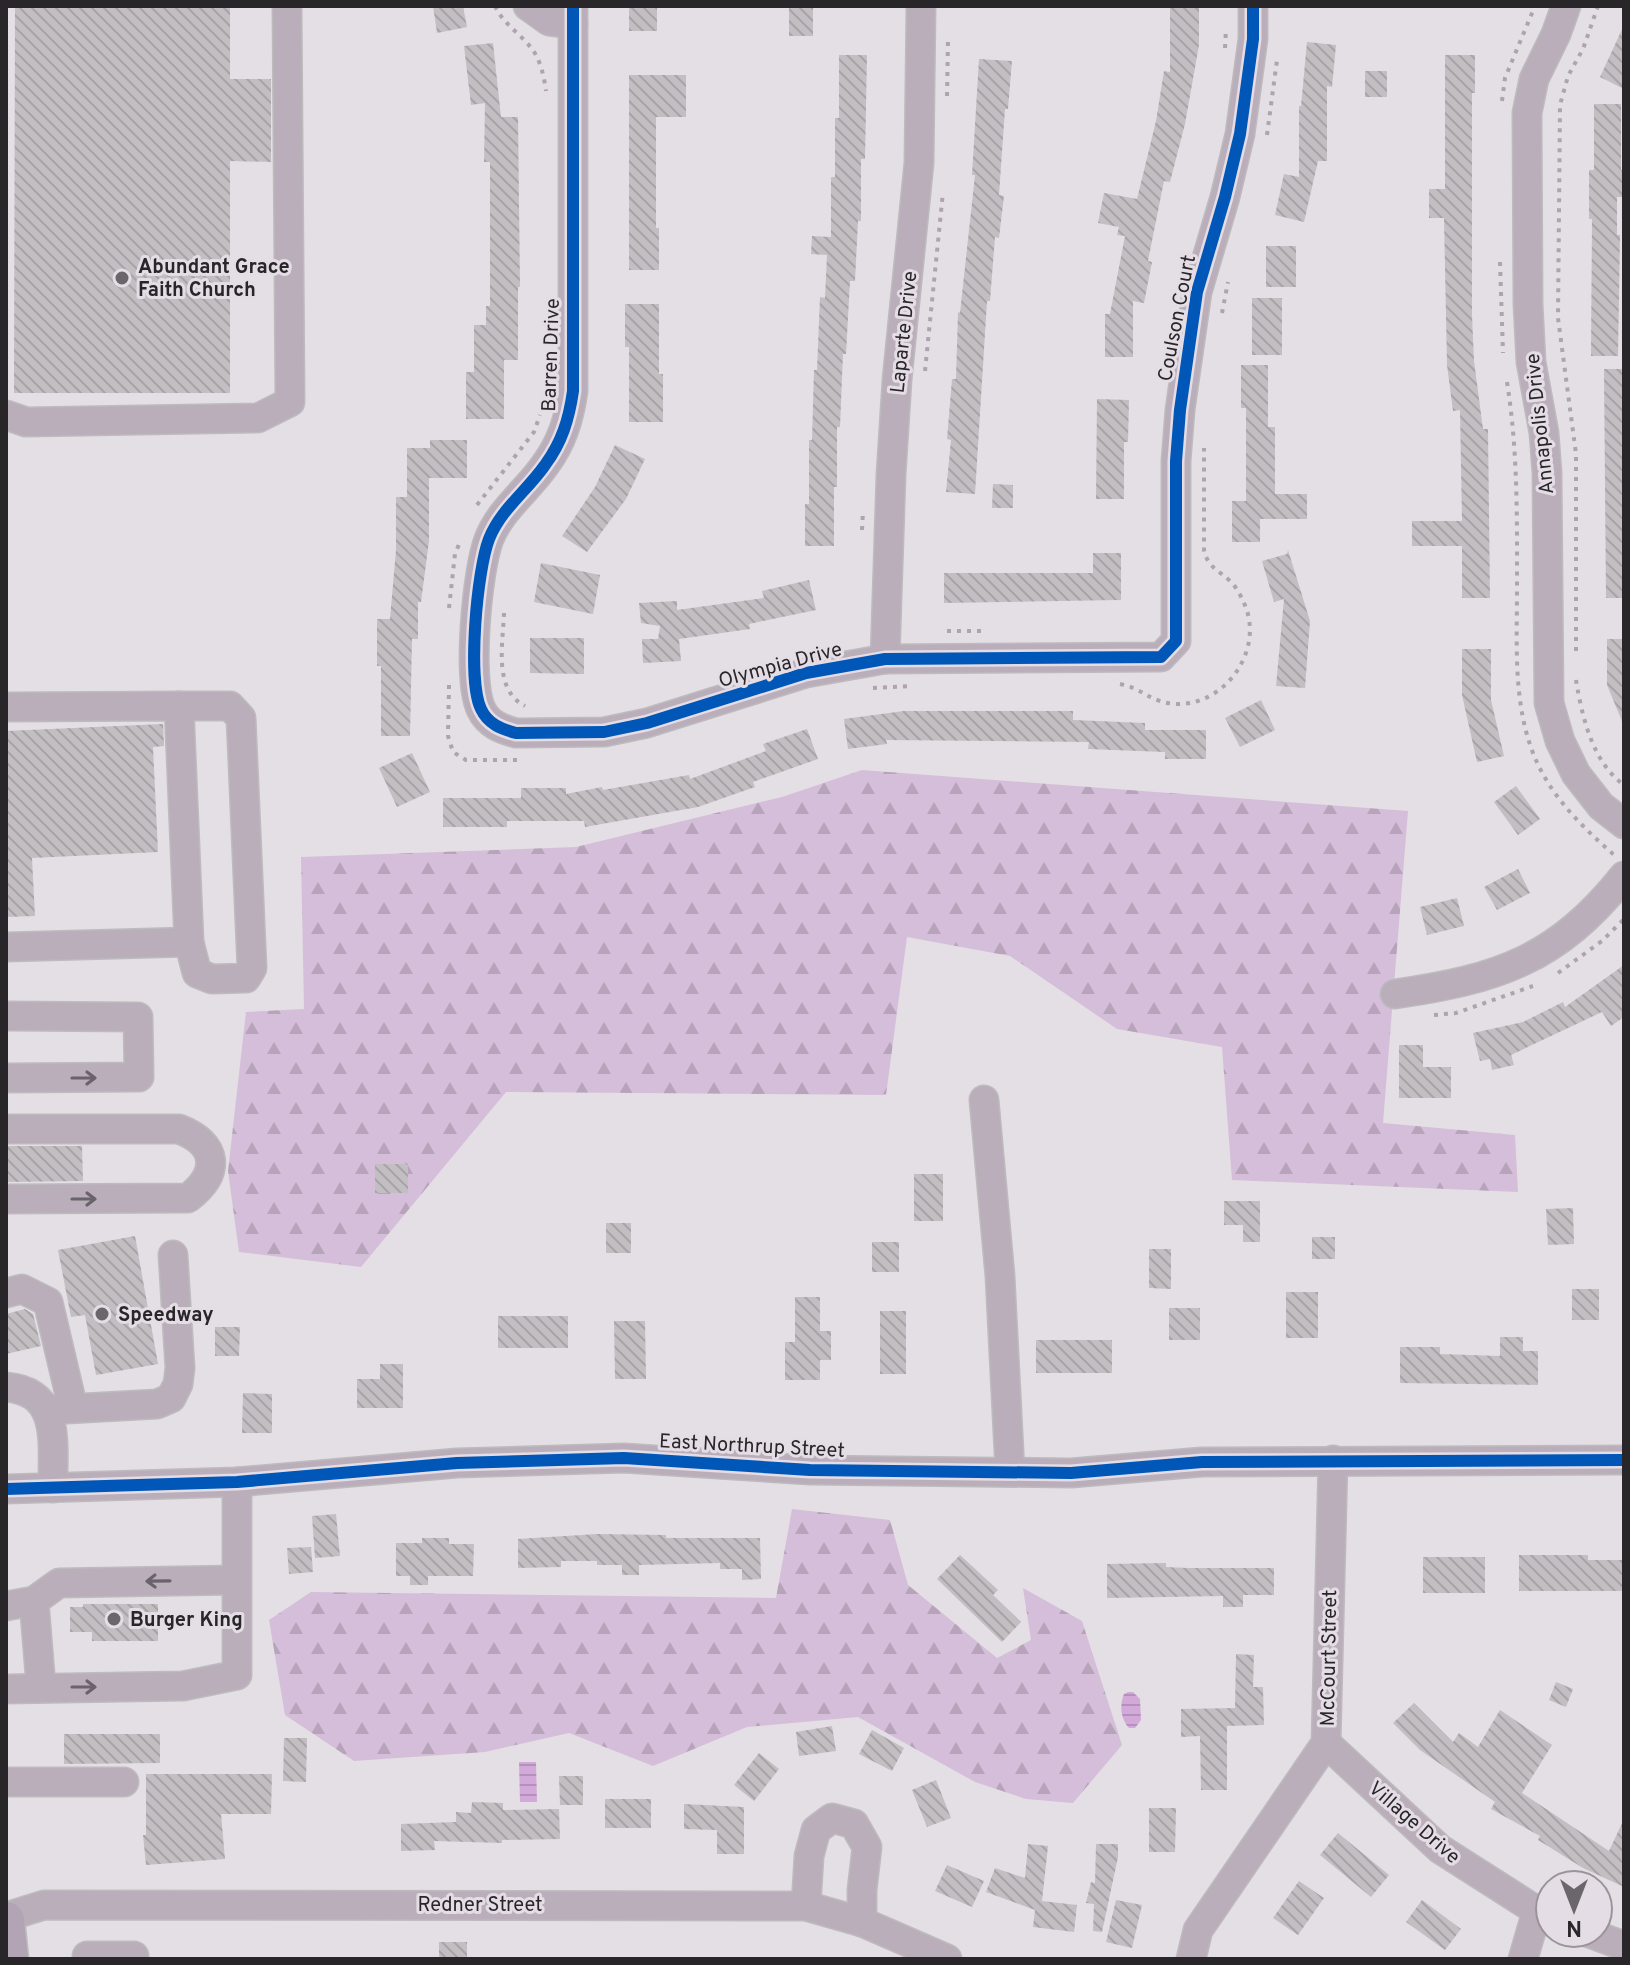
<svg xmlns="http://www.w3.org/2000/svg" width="1630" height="1965" font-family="Overpass,sans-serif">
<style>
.forest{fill:url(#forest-firs)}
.water{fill:url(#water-rules)}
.building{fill:url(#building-back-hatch)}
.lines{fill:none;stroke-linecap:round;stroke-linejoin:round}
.minor-casing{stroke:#bebbbe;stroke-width:31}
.major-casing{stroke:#bebbbe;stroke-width:39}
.path{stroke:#ada4ae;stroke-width:4;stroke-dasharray:4 6;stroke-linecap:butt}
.minor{stroke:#baaebb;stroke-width:28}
.major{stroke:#b3a4b5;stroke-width:36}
.cycleway-casing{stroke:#e5dde6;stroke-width:17}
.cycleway{stroke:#0057b8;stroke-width:12}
.oneway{stroke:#6a636b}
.poi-dot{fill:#6a676a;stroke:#e5dde6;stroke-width:3}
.labels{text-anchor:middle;stroke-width:6;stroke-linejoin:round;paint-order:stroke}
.poi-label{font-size:20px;font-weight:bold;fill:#292629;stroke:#e5dde6;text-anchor:start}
.street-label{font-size:20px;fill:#292629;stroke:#e5dde6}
</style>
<defs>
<pattern id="forest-firs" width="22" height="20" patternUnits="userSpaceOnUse" patternTransform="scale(2)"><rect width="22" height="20" fill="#d5bed9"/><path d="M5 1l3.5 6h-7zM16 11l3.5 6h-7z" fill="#b7a3ba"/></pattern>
<pattern id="water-rules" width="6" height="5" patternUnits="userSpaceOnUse" patternTransform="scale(2)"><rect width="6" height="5" fill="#d2a9d9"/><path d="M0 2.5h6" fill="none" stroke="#b491ba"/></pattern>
<pattern id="building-back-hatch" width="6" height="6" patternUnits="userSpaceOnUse" patternTransform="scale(2)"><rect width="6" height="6" fill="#c2bec2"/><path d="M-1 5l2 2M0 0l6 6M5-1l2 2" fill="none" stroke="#a7a3a7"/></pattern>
</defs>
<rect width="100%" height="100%" fill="#e4dfe4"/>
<!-- forest -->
<g class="forest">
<path d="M862,770L1408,811L1383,1123L1515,1135L1518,1192L1232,1180L1222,1047L1117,1029L1010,956L907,937L886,1095L506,1092L361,1267L239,1252L228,1171L246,1012L304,1009L301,857L576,847L782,797Z"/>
<path d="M792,1509L890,1520L908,1585L997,1658L1031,1640L1023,1588L1082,1621L1122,1745L1073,1803L1026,1799L975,1782L858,1717L747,1727L653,1766L569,1733L485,1752L354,1761L285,1715L269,1620L311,1592L776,1598Z"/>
</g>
<!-- water -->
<g class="water">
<path d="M1128,1692H1133L1140,1699L1141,1720L1135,1728H1129C1121,1720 1119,1705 1124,1694Z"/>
<path d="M519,1762H536L537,1802H520Z"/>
</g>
<!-- building -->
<g class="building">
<path d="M15,6H230V79H271V162L230,161V393H14Z"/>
<path d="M433,6H463L467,27L437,33Z"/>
<rect x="629" y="6" width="28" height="25"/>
<rect x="789" y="6" width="24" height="30"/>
<path d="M1170,6H1199V45L1185,124L1170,182L1164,181L1148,261L1152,262L1144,303L1133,301V357H1105V314H1110L1125,236L1117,235L1119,227L1098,223L1104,193L1137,199L1156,121L1164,71L1170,72Z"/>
<path d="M1624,25V89L1600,77Z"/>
<path d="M1307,42L1336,45L1332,87L1327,86V161H1318L1304,222L1275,215L1284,174L1299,177V106H1301Z"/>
<path d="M493,43L501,117H518L520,287H518V360H504V419H466V372H474V325H486V306H490V162H484L485,103L471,105L464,46Z"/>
<path d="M839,55H867L865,159H861V221H858L855,281H850L846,354H843L840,427H837V487H834V546H805V504H809V440H812L814,370H817L820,297L825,298L827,255L811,254L812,236L831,237V177H835V118H839Z"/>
<path d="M1445,55H1475V93H1472V315L1474,361L1483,429H1488L1490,598H1462V546H1412V521H1462L1460,410L1453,411L1447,365L1444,218H1429V189H1445Z"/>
<path d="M979,59L1012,61L1008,109H1005L999,195L1004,196L999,238L995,237L990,301H987L975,494L946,492L951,440L947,439L952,379H956L958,312L960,313L975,175H972Z"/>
<rect x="1365" y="71" width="22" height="26"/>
<path d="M629,75H686V117H656V228H659V270H629Z"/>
<path d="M1594,104H1621V170H1624V197H1617V235H1620L1618,356H1591L1592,219H1589V170H1594Z"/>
<rect x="1266" y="246" width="30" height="41"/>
<rect x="1252" y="298" width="30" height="57"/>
<path d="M625,304H659V374H663V422H629V347H625Z"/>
<path d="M1241,365H1268V427H1275V494H1307V519H1260V542H1232V501H1246V408H1241Z"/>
<path d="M1604,369H1624V598H1606Z"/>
<path d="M1097,399L1129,400L1128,442H1124V499H1096Z"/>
<path d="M430,440H467V478H429V541L421,602H418V639H412L410,736H381V666H377V619H390L396,550V497H407V448H430Z"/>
<path d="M615,445L645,459L626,499L587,552L562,536L595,487Z"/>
<path d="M993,484L1013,485V508H992Z"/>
<path d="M1288,550L1310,621L1305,688L1276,686L1284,599L1274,602L1262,561L1287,554Z"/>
<path d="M1093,553H1121V600L944,603V573H1093Z"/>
<path d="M541,563L600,575L593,614L534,602Z"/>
<path d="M809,580L816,610L749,624L750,629L679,639L681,661L643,663L642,639H658L660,626L641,623L639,603L677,601V610L764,598L762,591Z"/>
<path d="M530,638H584V674L530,673Z"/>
<path d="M1607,639H1624V726L1607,685Z"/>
<path d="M1462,649H1491V700L1504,756L1477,762L1462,695Z"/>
<path d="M1261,700L1275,730L1240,747L1225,718Z"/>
<path d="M904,711H1073V720L1145,723V730H1206V759H1165V752L1088,749L1089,742L886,740L887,744L848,749L844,719Z"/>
<path d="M163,724L164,746L153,747L158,852L32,858L35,916L6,917V731Z"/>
<path d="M807,729L818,759L753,782L755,787L698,807L585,827L584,821H507V827H443V798H521V788H566V794L602,787L603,790L689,775L690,779L766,751L763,744Z"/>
<path d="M412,753L430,792L397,807L379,768Z"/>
<path d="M1516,786L1540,819L1518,835L1494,802Z"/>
<path d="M1518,869L1530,893L1497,910L1484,887Z"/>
<path d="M1457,898L1464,926L1427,935L1420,907Z"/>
<path d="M1624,965V1017L1611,1026L1602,1012L1511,1055L1514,1065L1492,1070L1490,1059L1480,1061L1473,1033L1523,1022L1563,1002L1565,1007Z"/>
<path d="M1399,1045H1423V1067H1451V1098H1399Z"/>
<path d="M6,1146H82L83,1181L6,1182Z"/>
<rect x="375" y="1164" width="33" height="29"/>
<rect x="914" y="1174" width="29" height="47"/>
<path d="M1224,1201H1260V1242H1243V1225H1224Z"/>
<path d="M1573,1208L1574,1244L1548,1245L1546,1209Z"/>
<rect x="606" y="1223" width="25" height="30"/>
<path d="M135,1236L158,1364L96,1375L85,1315L71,1317L58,1250Z"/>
<rect x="1312" y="1237" width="23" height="22"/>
<rect x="872" y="1242" width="27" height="30"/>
<path d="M1149,1249H1171V1289L1149,1288Z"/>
<rect x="1572" y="1289" width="27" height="31"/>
<rect x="1286" y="1292" width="32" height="46"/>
<path d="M795,1297H820V1331H831V1360H820V1380H785V1342H795Z"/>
<rect x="1169" y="1308" width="31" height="32"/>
<path d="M25,1309L33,1314L41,1346L6,1354V1314Z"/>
<rect x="880" y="1311" width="26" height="63"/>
<rect x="498" y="1316" width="70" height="32"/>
<path d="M614,1321H645L646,1379H615Z"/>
<path d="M215,1327H240L239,1356H215Z"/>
<path d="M1500,1337H1523V1351H1538V1385L1400,1383V1347H1440V1354L1500,1356Z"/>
<rect x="1036" y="1340" width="76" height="33"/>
<path d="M380,1364H403V1408H357V1379H380Z"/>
<path d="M243,1393L272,1394V1433H242Z"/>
<path d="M336,1514L340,1556L315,1558L312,1516Z"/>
<path d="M597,1534L666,1535V1538H760L761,1579L742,1580V1569H720V1563L639,1565V1575H622V1565H597V1561H561V1567L518,1568V1539Z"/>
<path d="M422,1538H449V1544H474L473,1576H428V1585H410V1576H396V1543H422Z"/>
<path d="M311,1547L313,1572L289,1574L287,1548Z"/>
<path d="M960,1555L998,1590L993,1595L1021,1622L1002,1642L937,1579Z"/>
<path d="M1519,1555H1588V1560H1624V1591H1519Z"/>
<rect x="1423" y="1557" width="62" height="36"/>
<path d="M1166,1563V1567L1188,1568H1274V1595H1243V1607H1223V1596L1107,1598V1564Z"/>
<path d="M83,1604H158V1641H92V1632H70V1607H83Z"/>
<path d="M1236,1654L1254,1655L1253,1687H1263L1264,1725L1227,1726V1790H1201L1200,1736L1181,1737V1709L1235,1708Z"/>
<path d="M1556,1682L1573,1689L1566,1707L1549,1700Z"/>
<path d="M1414,1703L1453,1742L1459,1733L1478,1747L1500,1710L1552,1745L1522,1793L1609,1851L1624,1819V1887L1583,1868L1538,1840L1540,1836L1491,1809L1495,1802L1420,1750L1393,1723Z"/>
<path d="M832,1726L836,1751L799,1756L796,1732Z"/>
<path d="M872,1730L904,1748L892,1771L859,1754Z"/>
<path d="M64,1734H160V1763L64,1764Z"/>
<path d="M284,1738H307L306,1782L283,1781Z"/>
<path d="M759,1753L779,1769L754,1801L734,1785Z"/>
<path d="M146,1774H272L271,1814H221L225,1859L146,1865L143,1835H146Z"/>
<path d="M559,1776H583V1805H560Z"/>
<path d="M936,1780L951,1818L927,1827L912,1790Z"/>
<rect x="605" y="1799" width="46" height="29"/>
<path d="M472,1802L503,1803V1810L559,1809L560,1839L502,1840V1843L434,1841L435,1850L401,1851V1824L456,1822V1812L471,1813Z"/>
<path d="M684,1804L744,1807V1854H717V1830L684,1829Z"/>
<path d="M1149,1808H1176L1175,1852H1149Z"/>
<path d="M1338,1833L1389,1875L1371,1897L1320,1855Z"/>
<path d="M1028,1844L1048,1846L1042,1901L1077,1905L1074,1932L1033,1927L1035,1910L986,1892L995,1868L1025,1878Z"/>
<path d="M1096,1844H1118V1857L1102,1932L1093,1931L1094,1904L1086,1903L1091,1882L1095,1883Z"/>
<path d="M947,1865L984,1881L972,1907L935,1891Z"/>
<path d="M1299,1881L1324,1898L1298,1935L1273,1918Z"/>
<path d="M1116,1900L1142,1905L1132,1948L1106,1942Z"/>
<path d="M1422,1900L1461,1929L1445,1950L1406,1922Z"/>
<rect x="439" y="1942" width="28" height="17"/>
</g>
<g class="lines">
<!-- minor casing -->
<g class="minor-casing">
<g id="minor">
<path d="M528,6L549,21L573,24"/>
<path d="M573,6V391C569,419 562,442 545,465C527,491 501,509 489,539C477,570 467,680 481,709C488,724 501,729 516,733L604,732L647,723L806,673L885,659L1161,657L1176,641V461L1180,410L1197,292L1225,197L1240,134L1253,39V6"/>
<path d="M1566,6L1556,34L1534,79L1527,113L1528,304L1531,362L1544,433L1547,473L1549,703L1560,741L1576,774L1601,806L1624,824"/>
<path d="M6,415L26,422L258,418L290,402L287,6"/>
<path d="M885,659L891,475L897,380L919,163L921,6"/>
<path d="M179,706H230L241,718L252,968L246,978L212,979L197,973L189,942"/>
<path d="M6,707L179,706L189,942L6,947"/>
<path d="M1395,994C1498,979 1557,960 1624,876"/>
<path d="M6,1016L138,1017L139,1077L6,1078"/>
<path d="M984,1100L1000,1276L1010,1472"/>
<path d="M6,1129H179C218,1144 221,1173 188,1198L6,1199"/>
<path d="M6,1293L22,1289L48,1302L73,1408"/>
<path d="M6,1387C63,1392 52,1446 53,1488"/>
<path d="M48,1410L157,1404L171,1398L178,1384L180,1368L173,1255"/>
<path d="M6,1489L237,1482L457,1463L624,1458L810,1470L1071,1473L1202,1462L1624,1460"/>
<path d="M34,1601L41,1687"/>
<path d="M6,1606L34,1601L59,1583L236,1580"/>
<path d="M6,1689L183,1686L237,1675V1482"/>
<path d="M1326,1743L1440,1849L1537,1911L1550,1916"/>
<path d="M6,1782H124"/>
<path d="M806,1906L809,1856L816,1830L832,1818L854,1824L867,1847L862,1890V1922"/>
<path d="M6,1917L44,1905L806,1906L862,1922L947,1959"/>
<path d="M1589,1933L1624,1946"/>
<path d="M87,1959V1956H134V1959"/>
<path d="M1191,1959L1198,1930L1326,1743L1333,1460"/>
<path d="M1523,1959L1537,1911"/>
</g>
</g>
<!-- major casing -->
<g class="major-casing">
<path id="major" d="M6,1920L10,1959"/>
</g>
<!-- path -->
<g class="path">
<path d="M495,6C503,24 521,34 532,49C541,61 544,77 546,91"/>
<path d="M1225,48L1226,29"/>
<path d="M947,96L948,40"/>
<path d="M1502,101L1505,78L1535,6"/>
<path d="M1267,135L1277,60"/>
<path d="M1500,262L1503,353"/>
<path d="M1222,313L1228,282"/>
<path d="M925,371L943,192"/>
<path d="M1507,382C1518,451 1517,519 1517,589C1517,644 1513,701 1533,753C1549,794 1579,824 1612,853L1609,856"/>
<path d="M477,505L534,432L540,415"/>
<path d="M862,530L863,511"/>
<path d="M449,608L455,554L460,542"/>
<path d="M504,613C503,644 493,690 525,706"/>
<path d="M947,631H986"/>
<path d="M1576,651V454L1558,318L1560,105L1568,76L1583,49L1598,6"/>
<path d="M1576,680C1582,716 1592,762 1624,785"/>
<path d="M1120,684C1143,688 1150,703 1177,704C1227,705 1265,648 1244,603C1241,596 1236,587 1231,582C1219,570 1208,568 1204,550V448"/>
<path d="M449,685L448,736L453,752L466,760H517"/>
<path d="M873,688L912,686"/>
<path d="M1558,973L1602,941L1624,919"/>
<path d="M1434,1015L1456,1013L1533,986"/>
</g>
<!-- minor -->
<use href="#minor" class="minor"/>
<!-- major -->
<use href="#major" class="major"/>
<!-- cycleway casing -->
<g class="cycleway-casing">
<g id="cycleway">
<path d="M573,6V391C569,419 562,442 545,465C527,491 501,509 489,539C477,570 467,680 481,709C488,724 501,729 516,733L604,732L647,723L806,673L885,659L1161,657L1176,641V461L1180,410L1197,292L1225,197L1240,134L1253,39V6"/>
<path d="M6,1489L237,1482L457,1463L624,1458L810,1470L1071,1473L1202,1462L1624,1460"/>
</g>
</g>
<!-- cycleway -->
<use href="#cycleway" class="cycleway"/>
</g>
<!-- one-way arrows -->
<defs><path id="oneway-shaft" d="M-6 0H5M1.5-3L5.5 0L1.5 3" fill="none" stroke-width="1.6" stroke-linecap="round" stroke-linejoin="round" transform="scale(2)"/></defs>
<g class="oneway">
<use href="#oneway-shaft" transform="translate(84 1078)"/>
<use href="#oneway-shaft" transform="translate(84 1199)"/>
<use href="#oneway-shaft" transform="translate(158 1581) rotate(179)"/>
<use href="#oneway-shaft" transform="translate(84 1687)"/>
</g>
<!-- markers -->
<g class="poi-dot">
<circle cx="122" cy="278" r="8"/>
<circle cx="102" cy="1314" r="8"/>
<circle cx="114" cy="1619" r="8"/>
</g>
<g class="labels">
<!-- poi labels -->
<g class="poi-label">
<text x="138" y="273">Abundant Grace<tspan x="138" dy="23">Faith Church</tspan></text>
<text x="118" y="1321">Speedway</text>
<text x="130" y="1626">Burger King</text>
</g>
<!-- street labels -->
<g class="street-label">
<text transform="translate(1176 318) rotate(-79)" y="7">Coulson Court</text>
<text transform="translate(903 332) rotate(-84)" y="7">Laparte Drive</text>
<text transform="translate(550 355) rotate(-88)" y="7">Barren Drive</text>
<text transform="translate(1539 424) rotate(-96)" y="7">Annapolis Drive</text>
<text transform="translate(780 664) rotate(-15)" y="7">Olympia Drive</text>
<text transform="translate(752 1445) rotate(3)" y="7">East Northrup Street</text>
<text transform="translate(1328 1658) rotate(-89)" y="7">McCourt Street</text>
<text transform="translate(1415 1822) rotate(41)" y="7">Village Drive</text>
<text x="480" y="1911">Redner Street</text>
</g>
</g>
<!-- border -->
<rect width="1630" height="1965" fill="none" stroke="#292629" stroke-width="16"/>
<!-- north arrow -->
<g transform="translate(1574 1909) rotate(180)"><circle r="38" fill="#e5dde6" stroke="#9a949a" stroke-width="2"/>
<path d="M0-6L14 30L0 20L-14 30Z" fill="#6a676a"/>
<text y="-12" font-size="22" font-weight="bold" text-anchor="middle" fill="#292629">N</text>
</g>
</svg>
